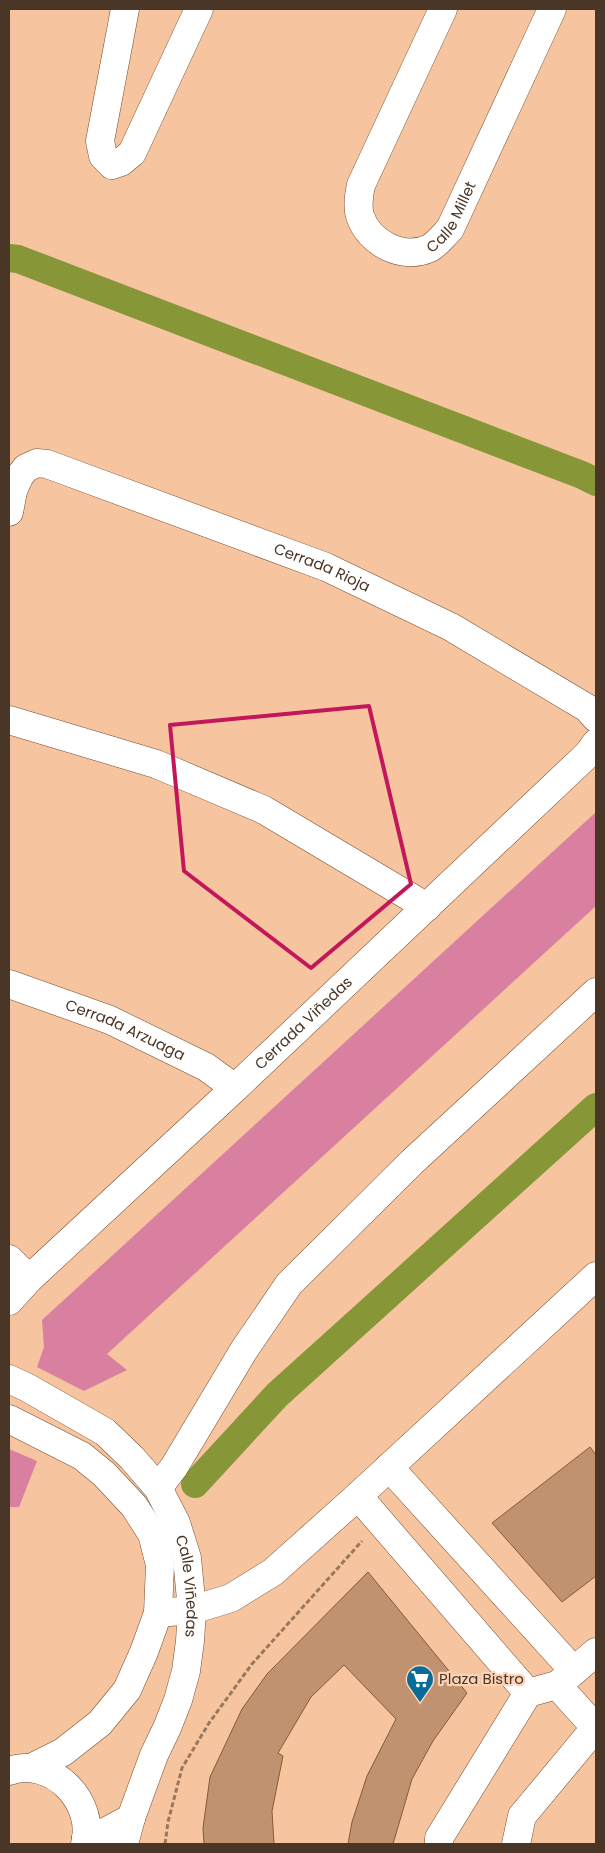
<svg xmlns="http://www.w3.org/2000/svg" width="605" height="1853" font-family="Poppins,sans-serif">
<style>
.green{fill:#d97f9f}
.lines{fill:none;stroke-linecap:round;stroke-linejoin:round}
.canal{stroke:#879737;stroke-width:28}
.building{fill:#c1926f;stroke:#855a38}
.minor-casing{stroke:#774d2c;stroke-width:29}
.major-casing{stroke:#774d2c;stroke-width:29}
.path{stroke:#98775e;stroke-width:3;stroke-dasharray:5 2.5;stroke-linecap:butt}
.minor{stroke:#fff;stroke-width:28}
.major{stroke:#fff;stroke-width:28}
.marked{fill:none;stroke:#c2185b;stroke-width:4;stroke-linejoin:round}
.labels{text-anchor:middle;stroke-width:4.5;stroke-linejoin:round;paint-order:stroke}
.street-label{font-size:15px;fill:#4a3627;stroke:#fdd4b7}
.poi-label{font-size:15px;fill:#4a3627;stroke:#fdd4b7;text-anchor:start}
</style>
<rect width="100%" height="100%" fill="#f6c5a0"/>
<!-- green -->
<g class="green">
<path d="M596,812V906L107,1354L127,1370L84,1391L37,1367L44,1347L42,1320Z"/>
<path d="M9,1449L37,1461L19,1507H9Z"/>
</g>
<g class="lines">
<!-- canal -->
<g class="canal">
<path d="M9,258L18,259L582,475L596,482"/>
<path d="M195,1484L277,1395L596,1107"/>
</g>
</g>
<!-- building -->
<g class="building">
<path d="M590,1447L596,1455V1576L562,1602L492,1523Z"/>
<path d="M368,1572L467,1693L433,1741L412,1779L393,1844H348L352,1822L367,1776L396,1719L344,1665L311,1697L278,1753L283,1756L272,1811L274,1844H204L203,1828L210,1777L242,1709L267,1674Z"/>
</g>
<g class="lines">
<!-- minor casing -->
<g class="minor-casing">
<g id="minor">
<path d="M125,9L100,141L103,156L112,165L121,162L132,153L199,9"/>
<path id="s1" d="M443,9L361,185C359,195 357,206 360,216C369,243 403,261 430,248C438,243 443,236 450,229L552,9"/>
<path id="s2" d="M9,512L13,491L19,477L26,468L37,463L47,464L326,567L451,627L587,708L596,718"/>
<path d="M9,720L156,764L264,810L427,907"/>
<path id="s3" d="M9,984L110,1020L206,1067L235,1088"/>
<path d="M9,1259L29,1279"/>
<path id="s4" d="M9,1301L29,1279L235,1088L588,754L596,743"/>
<path id="s5" d="M9,1379L28,1388L105,1432L132,1458L158,1488L176,1523L187,1558L192,1610L190,1641L186,1671L178,1700L167,1728L154,1755L131,1818L107,1831L86,1838"/>
<path d="M9,1419L82,1456L104,1474L134,1506L152,1534L160,1565L158,1613L144,1652L127,1690L100,1723L63,1752L31,1768"/>
<path d="M389,1467L574,1671"/>
<path d="M158,1488L174,1467L244,1350L289,1284L412,1162L596,992"/>
<path d="M358,1496L528,1693"/>
<path d="M158,1613L192,1610L231,1598L273,1572L358,1496L596,1276"/>
<path d="M561,1682L596,1652"/>
<path d="M439,1844V1838L528,1693L557,1685L595,1727"/>
<path d="M516,1844L522,1816L596,1727"/>
</g>
</g>
<!-- major casing -->
<g class="major-casing">
<g id="major">
<path d="M9,1771C52,1756 96,1802 85,1844"/>
<path d="M124,1844L131,1818"/>
</g>
</g>
<!-- path -->
<path class="path" d="M165,1844L168,1822L182,1768L209,1723L252,1664L362,1541"/>
<!-- minor -->
<use href="#minor" class="minor"/>
<!-- major -->
<use href="#major" class="major"/>
</g>
<!-- marked area -->
<path class="marked" d="M369,706L411,884L311,968L184,871L170,725Z"/>
<!-- icons -->
<defs>
<g id="supermarket-pin" transform="scale(1.4375)"><path d="M0 17L-7.5 6A9.5 9.5 0 1 1 7.5 6Z" fill="#096b99" stroke="#fdd4b7"/><path d="M-6-5.5h2.5l.6 2H6L4.5 2H-2.5L-4.4-4H-6ZM-1.5 3.2a1.3 1.3 0 1 0 .1 0ZM3 3.2a1.3 1.3 0 1 0 .1 0Z" fill="#fff"/></g>
</defs>
<g fill-rule="evenodd">
<use href="#supermarket-pin" x="420" y="1679"/>
</g>
<g class="labels">
<!-- street labels -->
<g class="street-label">
<text dy="5" stroke="none"><textPath href="#s1" startOffset="350">Calle Millet</textPath></text>
<text dy="5" stroke="none"><textPath href="#s2" startOffset="364">Cerrada Rioja</textPath></text>
<text dy="5" stroke="none"><textPath href="#s4" startOffset="405">Cerrada Viñedas</textPath></text>
<text dy="5" stroke="none"><textPath href="#s3" startOffset="125">Cerrada Arzuaga</textPath></text>
<text dy="5" stroke="none"><textPath href="#s5" startOffset="291">Calle Viñedas</textPath></text>
</g>
<!-- poi labels -->
<g class="poi-label">
<text x="439" y="1684">Plaza Bistro</text>
</g>
</g>
<!-- border -->
<rect width="605" height="1853" fill="none" stroke="#4a3627" stroke-width="20"/>
</svg>
